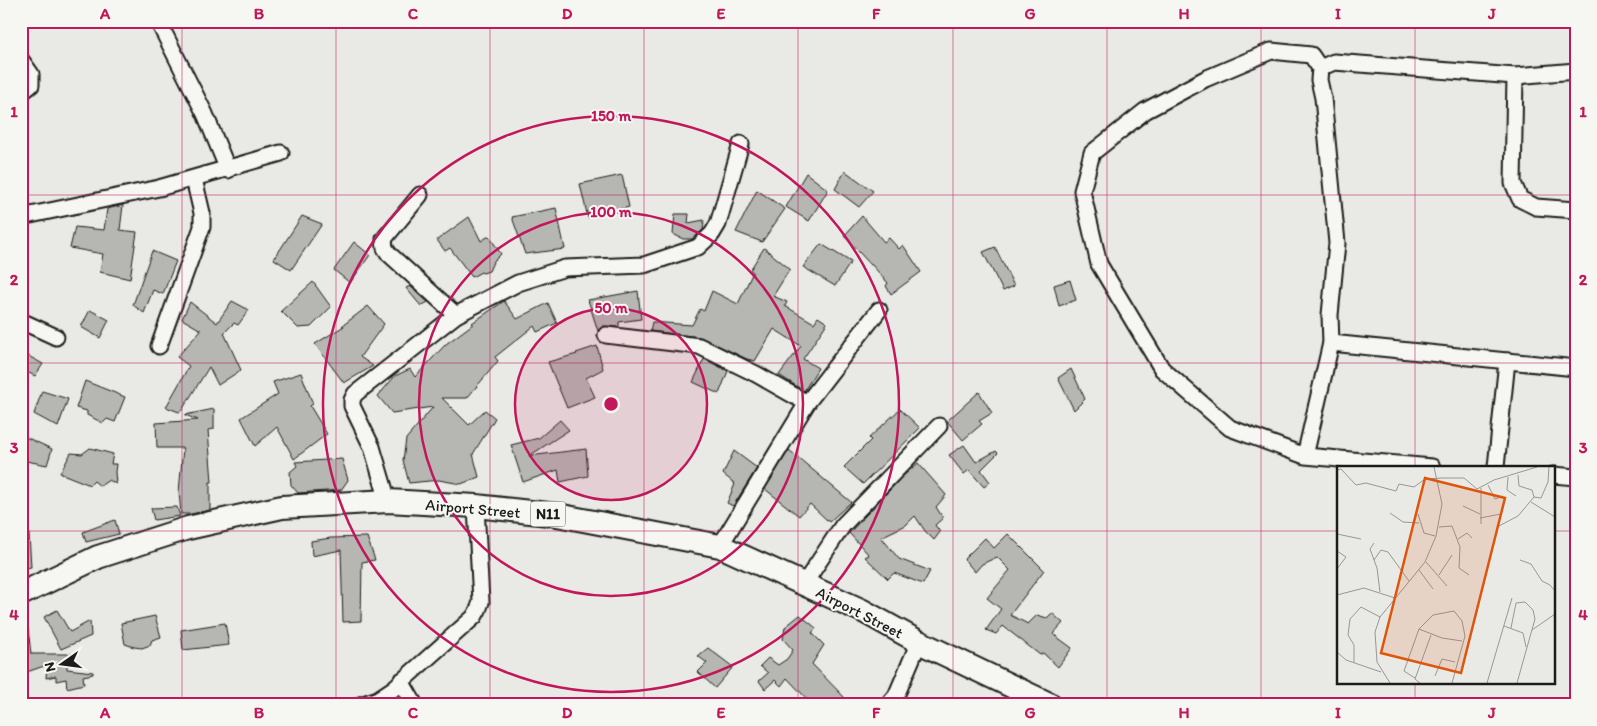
<svg xmlns="http://www.w3.org/2000/svg" width="1597" height="726" font-family="Itim,sans-serif">
<style>
.building{fill:#b6b6b3;stroke:#1c1c1c}
.lines{fill:none;stroke-linecap:round;stroke-linejoin:round}
.minor-casing{stroke:#1c1c1c;stroke-width:19}
.highway-casing{stroke:#1c1c1c;stroke-width:26}
.minor{stroke:#f6f6f2;stroke-width:15}
.highway{stroke:#f6f6f2;stroke-width:22}
.grid{fill:none;stroke:#c2185b;stroke-width:1;stroke-opacity:0.55}
.ring{fill:none;stroke:#c2185b;stroke-width:2.5}
.labels{text-anchor:middle;stroke-width:4;stroke-linejoin:round;paint-order:stroke}
.shield{fill:#f6f6f2;stroke:#5d5d5c;stroke-width:1}
.shield-label{font-size:15px;font-weight:bold;fill:#1c1c1c}
.street-label{font-size:16px;fill:#1c1c1c;stroke:#f6f6f2}
.inset-road{fill:none;stroke:#979795;stroke-width:1}
.view{fill:#de560d;fill-opacity:0.15;stroke:#de560d;stroke-width:2.5}
.inset-edge{fill:none;stroke:#1c1c1c;stroke-width:2.5}
.centre{fill:#c2185b;stroke:#f6f6f2;stroke-width:2.5}
.ring-label{font-size:15px;text-anchor:middle;font-weight:bold;fill:#c2185b;stroke:#f6f6f2;stroke-width:4;stroke-linejoin:round;paint-order:stroke}
.neatline{fill:none;stroke:#c2185b;stroke-width:2}
.grid-label{font-size:16px;text-anchor:middle;font-weight:bold;fill:#c2185b}
</style>
<rect width="100%" height="100%" fill="#e9e9e5"/>
<filter id="ink" filterUnits="userSpaceOnUse"><feTurbulence type="fractalNoise" baseFrequency=".02" numOctaves="2"/><feDisplacementMap in="SourceGraphic" scale="10" xChannelSelector="R" yChannelSelector="G"/><feConvolveMatrix kernelMatrix="1 2 1 2 8 2 1 2 1" color-interpolation-filters="sRGB"/></filter>
<g filter="url(#ink)">
<!-- building -->
<g class="building">
<path d="M845,171L873,191L859,207L835,189Z"/>
<path d="M806,173L828,190L809,221L786,207Z"/>
<path d="M622,175L629,207L588,218L580,184Z"/>
<path d="M757,190L785,209L762,242L736,232Z"/>
<path d="M123,205L120,230L137,232L130,279L100,272L103,254L70,248L75,227L104,230L107,209Z"/>
<path d="M556,208L565,249L525,254L512,217Z"/>
<path d="M675,214H689L688,223L704,220L703,230L692,239H683L673,234Z"/>
<path d="M302,216L322,224L291,270L274,259Z"/>
<path d="M862,216L884,242L889,238L899,249L903,245L921,272L891,294L886,286L888,283L872,265H871L844,236Z"/>
<path d="M469,217L481,241L489,236L501,254L493,262L489,271L483,273L481,272L472,277L450,248L445,251L437,240Z"/>
<path d="M354,242L370,255L350,283L334,270Z"/>
<path d="M821,244L851,262L835,286L803,267Z"/>
<path d="M995,247L1014,286L1003,291L983,252Z"/>
<path d="M764,248L790,269L773,296L787,302L785,306L814,323L818,317L827,323L803,359L818,368L804,391L779,375L801,346L774,329L755,361L747,359L700,337L650,331L652,322L692,325L700,309L704,311L712,291L738,304L753,272L750,270Z"/>
<path d="M152,251L176,261L163,294L153,290L144,313L133,305Z"/>
<path d="M1070,280L1076,300L1059,306L1054,285Z"/>
<path d="M313,282L331,307L311,327L298,328L281,311Z"/>
<path d="M410,286L428,302L421,306L406,288Z"/>
<path d="M638,291L641,319L619,322V327L603,326L598,331L588,300Z"/>
<path d="M232,301L249,310L238,325L234,323L224,333L241,370L218,385L209,367L182,410L179,412L166,407L189,366L177,357L201,330L182,319L190,302L217,323Z"/>
<path d="M504,301L517,319L548,303L557,323L537,332L534,326L495,357L498,361L467,398H442L469,425L485,410L495,418L473,454L479,477L461,484L439,480L409,483L403,460L406,439L433,407L392,413L378,396L395,376L410,369L415,377L446,344L473,324L472,323Z"/>
<path d="M368,306L384,324L360,357L373,366L344,383L315,344L344,326H342Z"/>
<path d="M90,310L109,320L100,338L81,327Z"/>
<path d="M597,346L603,369L586,378L595,397L567,408L548,362L577,354L576,353Z"/>
<path d="M21,352L43,364L35,376L21,369Z"/>
<path d="M704,359L728,371L719,394L693,382Z"/>
<path d="M1071,369L1085,399L1074,410L1058,378Z"/>
<path d="M301,373L313,404L310,406L327,434L294,459L277,427L255,446L241,418L278,394L273,382Z"/>
<path d="M85,381L125,397L115,422L107,419L103,423L87,415V411L76,408Z"/>
<path d="M42,391L68,399L58,427L34,414Z"/>
<path d="M979,392L992,413L979,421L982,424L963,440L947,421Z"/>
<path d="M214,409V429L208,430L212,482H210V510L191,514H181L179,492L183,448H157L156,423L198,420L185,415Z"/>
<path d="M900,409L920,428L863,484L844,467L871,440L869,438Z"/>
<path d="M560,420L569,430L529,456L586,449L588,476L560,482L558,470L523,482L511,445L539,438Z"/>
<path d="M21,435L52,449L47,465L21,460Z"/>
<path d="M964,445L976,462L996,451L998,453L981,470L990,482L984,487L969,470L964,474L949,455Z"/>
<path d="M90,448L113,454L111,464H116L115,472L116,484L109,480L100,486L94,481L90,485L60,473L71,453L82,454Z"/>
<path d="M789,450L851,502L829,522L810,504L799,516L765,489Z"/>
<path d="M734,451L757,468L733,506L727,503L735,484L723,474Z"/>
<path d="M342,459L348,480L341,490L298,493L291,485L290,472L297,466L295,462Z"/>
<path d="M918,463L946,495L936,507L943,518L935,525L940,532L934,540L925,531L915,516L906,525L881,537L899,559L930,571L923,584L894,573L888,579L865,557L869,555L849,533L902,477Z"/>
<path d="M177,507L180,516L154,520L151,508Z"/>
<path d="M115,520L119,534L86,542L83,532Z"/>
<path d="M29,534L31,567L21,569V535Z"/>
<path d="M1008,534L1044,570L1010,615L1028,624L1037,615L1047,618L1052,613L1063,623L1053,634L1072,648L1058,667L1043,653L1040,655L1003,626L996,634L986,630L1001,609L987,598L1010,570L997,557L982,564L975,572L964,559L985,538L994,548Z"/>
<path d="M367,537L375,560L362,562L361,621L343,622L341,550L312,556L311,541L331,538Z"/>
<path d="M57,610L70,632L90,621L91,636L61,649L44,617Z"/>
<path d="M800,615L816,628L812,633L824,645L812,664L845,698L838,705H801L807,699L787,678L781,686L775,680L765,689L759,681L768,673L760,666L768,658L778,665L787,659L793,650L783,639L785,627Z"/>
<path d="M155,616L161,637L152,640L150,645L142,648L134,647L125,644L121,623Z"/>
<path d="M225,623L229,645L183,650L181,630Z"/>
<path d="M21,628H28L31,654H73L74,656L67,658V669L93,672V674L83,676L84,684L67,688L66,679L56,681V676L46,678L47,665L21,674Z"/>
<path d="M708,648L733,667L715,688L698,672L707,663L698,656Z"/>
</g>
<g class="lines">
<!-- minor casing -->
<g class="minor-casing">
<g id="minor">
<path d="M158,21L205,114L228,170"/>
<path d="M21,60L31,74V85L21,93"/>
<path d="M1320,68L1334,62L1515,76L1576,71"/>
<path d="M1515,76L1513,183L1520,199L1536,207L1576,210"/>
<path d="M420,195L384,239L385,248L389,254L456,315"/>
<path d="M21,217L159,188L281,153"/>
<path d="M21,321L56,337"/>
<path d="M606,335L699,346L756,374L807,403"/>
<path d="M1331,343L1576,368"/>
<path d="M159,346L202,227V213L194,179"/>
<path d="M1305,456L1331,343L1330,315L1337,243L1323,98L1319,80L1320,68L1311,55L1271,51L1205,79L1145,111L1092,153L1082,191L1099,264L1162,369L1230,428L1305,456L1432,467"/>
<path d="M1496,467L1507,361"/>
<path d="M1553,475L1576,477"/>
<path d="M388,501L372,447L352,406V400L355,394L456,315L518,283L565,268L644,265L698,247L712,234L718,224L741,144"/>
<path d="M720,546L807,403L879,310"/>
<path d="M804,584L843,525L939,426"/>
<path d="M401,681L415,705"/>
<path d="M360,705L378,699L393,689L474,617L478,610L481,602L476,506"/>
<path d="M888,705L896,696L919,642"/>
</g>
</g>
<!-- highway casing -->
<g class="highway-casing">
<path id="highway" d="M21,594L98,557L188,528L282,507L388,501L476,506L557,515L720,546L863,611L919,642L1051,705"/>
</g>
<!-- minor -->
<use href="#minor" class="minor"/>
<!-- highway -->
<use href="#highway" class="highway"/>
</g>
</g>
<!-- grid -->
<path class="grid" d="M182,21V705M336,21V705M490,21V705M644,21V705M798,21V705M953,21V705M1107,21V705M1261,21V705M1415,21V467M21,195H1576M21,363H1576M21,531H1338M1553,531H1576M1415,682V705"/>
<!-- distance rings -->
<circle cx="611" cy="404" r="96" fill="#c2185b" fill-opacity=".12"/>
<g class="ring">
<circle cx="611" cy="404" r="96"/>
<circle cx="611" cy="404" r="192"/>
<circle cx="611" cy="404" r="288"/>
</g>
<g class="labels">
<!-- shield labels -->
<rect class="shield" x="530.5" y="501.5" width="35" height="25" rx="4"/>
<g class="shield-label">
<text x="548" y="519">N11</text>
</g>
<!-- street labels -->
<g class="street-label">
<text transform="translate(473 508) rotate(5)" y="6">Airport Street</text>
<text transform="translate(860 612) rotate(27)" y="6">Airport Street</text>
</g>
</g>
<!-- overview -->
<g transform="translate(1337 466)">
<rect width="218" height="218" fill="#e9e9e5"/>
<path class="inset-road" d="M0,4L4,3L19,19L29,17L59,25L62,18L77,21L88,13L105,12H127L140,23L157,14L200,1M181,9L182,20L195,24L197,31M171,11L170,24L179,30M151,19L158,33L166,30M194,36L218,51M126,40L143,48M53,47L66,56L82,57M81,48L87,67L98,70M143,52L164,48M144,58V22M102,61L115,60L123,81L122,102L132,109M160,61L181,50L197,31L204,32L211,16L212,1M0,68L24,73M121,73L130,67L135,72M37,77L33,83L40,102L43,126M0,85L9,91L0,103M37,94L44,84L51,86L72,115M183,94L194,98L205,115L213,119L218,125M89,96L110,120M82,104L96,123M102,109L115,89M0,129L27,122L58,132M167,160L186,167L189,181M174,162L179,137L188,136L196,144L198,153L180,217M82,163L105,172L125,175M195,164L218,148M0,186L9,194L44,206M17,197V179L11,169L13,153L24,141L43,151M98,210L105,193L118,196M78,212L67,205L82,163L96,149L117,145L125,155L128,170L115,217M53,217L40,196L38,166L43,151L88,96L99,70L105,38L97,1M83,217L78,213L94,169M150,217L175,132"/>
<path class="view" d="M88,12L168,32L124,207L44,187Z"/>
<rect width="218" height="218" class="inset-edge"/>
</g>
<circle cx="611" cy="404" r="8" class="centre"/>
<g class="ring-label">
<text x="611" y="121">150 m</text>
<text x="611" y="217">100 m</text>
<text x="611" y="313">50 m</text>
</g>
<!-- margin -->
<rect width="1597" height="726" fill="none" stroke="#f6f6f2" stroke-width="55"/>
<!-- north arrow -->
<g transform="translate(62 664) rotate(256)" stroke="#f6f6f2" stroke-width="4" paint-order="stroke">
<path d="M0-4L9 19L0 12L-9 19Z" fill="#1c1c1c"/>
<text y="-8" font-size="14" font-weight="bold" text-anchor="middle" fill="#1c1c1c">N</text>
</g>
<rect x="28" y="28" width="1542" height="670" class="neatline"/>
<g class="grid-label">
<text x="105" y="19">A</text>
<text x="259" y="19">B</text>
<text x="413" y="19">C</text>
<text x="567" y="19">D</text>
<text x="721" y="19">E</text>
<text x="876" y="19">F</text>
<text x="1030" y="19">G</text>
<text x="1184" y="19">H</text>
<text x="1338" y="19">I</text>
<text x="1492" y="19">J</text>
<text x="14" y="117">1</text>
<text x="1583" y="117">1</text>
<text x="14" y="285">2</text>
<text x="1583" y="285">2</text>
<text x="14" y="453">3</text>
<text x="1583" y="453">3</text>
<text x="14" y="620">4</text>
<text x="1583" y="620">4</text>
<text x="105" y="718">A</text>
<text x="259" y="718">B</text>
<text x="413" y="718">C</text>
<text x="567" y="718">D</text>
<text x="721" y="718">E</text>
<text x="876" y="718">F</text>
<text x="1030" y="718">G</text>
<text x="1184" y="718">H</text>
<text x="1338" y="718">I</text>
<text x="1492" y="718">J</text>
</g>
</svg>
